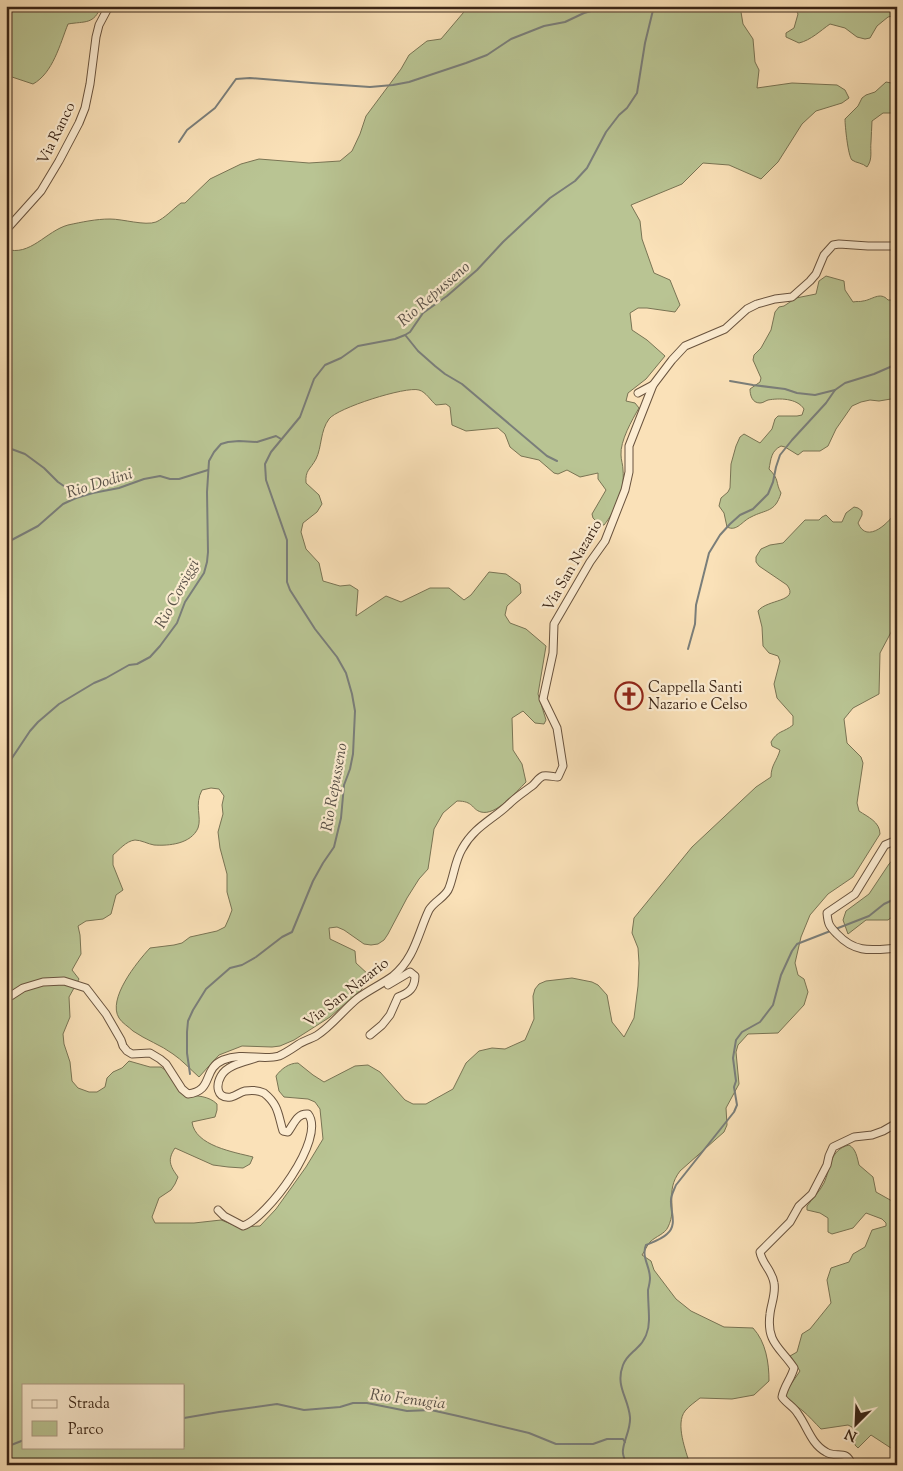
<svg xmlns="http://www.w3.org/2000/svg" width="903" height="1471" font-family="'Sorts Mill Goudy',serif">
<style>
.green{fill:#b9c493;stroke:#797454;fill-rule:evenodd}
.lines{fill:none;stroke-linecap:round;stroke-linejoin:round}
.stream{stroke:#7a7e7a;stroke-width:2}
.minor-casing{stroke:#69533e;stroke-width:9}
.minor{stroke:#fcecd1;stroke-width:7}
.labels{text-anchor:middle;stroke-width:4.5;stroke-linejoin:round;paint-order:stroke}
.street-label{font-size:15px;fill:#392416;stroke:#fcecd1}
.poi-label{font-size:15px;fill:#392416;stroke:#fcecd1;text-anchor:start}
.water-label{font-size:16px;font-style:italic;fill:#595148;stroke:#fcecd1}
</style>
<rect width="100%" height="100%" fill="#fae1b8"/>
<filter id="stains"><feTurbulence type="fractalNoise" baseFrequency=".004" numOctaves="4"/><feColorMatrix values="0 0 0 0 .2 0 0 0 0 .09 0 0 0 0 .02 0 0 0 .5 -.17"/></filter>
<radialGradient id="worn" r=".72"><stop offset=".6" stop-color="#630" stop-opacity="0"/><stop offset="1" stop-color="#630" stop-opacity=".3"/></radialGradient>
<!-- green -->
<g class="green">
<path d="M6,6H101C94,25 85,21 68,24C60,44 53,73 33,84L6,75Z"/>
<path d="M469,6H740L743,24L753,39L755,62L759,70L757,88L792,83L837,85L845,90L849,98L842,103L816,111L802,124L778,162L761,179L729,165L703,163L682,184L631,205L640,221L642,239L654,273L670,280L680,305L675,312L647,308H638L630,313L632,330L647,340L665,356L646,379L628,393L626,401L635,403L639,408C632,420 620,441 621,455C621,460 623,465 623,470C625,490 616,510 604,525H600L593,518L592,514L606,490L598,479V473L580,477L567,470L558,474L554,473L539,460L521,456L510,447L505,434L498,428L466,431L452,425L450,407L446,404L436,405C431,401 426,392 419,390C406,386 337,408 329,419C320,431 322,447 316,459C310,470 305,470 306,483L319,495L322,504L317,512L303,523L301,532L306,549L319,563L323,581L340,586L350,585L358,590L356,616L386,596L401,602L430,588H449L464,600L471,595L489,572L506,574L520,584L521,593L507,606L505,615L510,623L526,629L546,646L538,694L546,720L544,724L535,723L523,711L512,718L513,750L522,764L526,782C516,792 496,816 481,812C471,809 474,801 457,801L443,813L434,829L428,869L419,879L407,898L388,934L384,940L378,944L371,945L364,944L344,930L337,927L329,928L330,939L355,951L356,963L370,976L362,989L330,1017L294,1040L280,1046L272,1047L242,1046L219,1055L199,1077C190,1069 182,1060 173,1054C161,1045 146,1040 133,1031C129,1027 122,1023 119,1018C107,999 137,962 150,948L174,945L182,943L190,937L217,931L225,927L229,918L232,910L227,892V874L220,848L218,832L223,814L222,805L224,796L219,789L211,788L202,790C194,805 202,817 198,828C191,844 169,846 154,845C148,844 141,840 135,840C126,841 119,850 113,855V865L123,890L116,895L111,914L103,919L86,921L78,926L80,935L81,954L72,970L79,979L69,997L70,1017L63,1034L64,1044L70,1062L72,1081L78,1088L89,1092H97L105,1087L107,1078L113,1072L122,1068L129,1061L150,1067H161L168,1072L178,1089L185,1096C196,1095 209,1096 217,1104V1110L215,1117L192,1122C195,1146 234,1152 253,1157L250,1164L243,1168L228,1167L213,1165L175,1148C167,1160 170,1166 178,1177L175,1184L171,1190L159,1198L152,1217L155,1223H194L221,1220L239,1227L260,1226L276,1209L306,1167L323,1139L320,1109L315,1102L308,1099L284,1097L279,1091L276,1076C281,1069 289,1063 298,1063L313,1075L324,1082L355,1066L368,1065L380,1072L405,1100L413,1104H426L453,1089L466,1063L479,1051L492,1048L505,1049L525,1040L534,1019L533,996L535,989L539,984L546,981L572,978L592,982L598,985L607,995L612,1022L624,1037L634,1018L638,986L639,963L638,948L632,933L634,918L692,847L756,787L771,777C771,765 777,761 780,750L772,746L771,742C778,730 783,733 793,725V716L777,698L774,684L780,661L778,656L769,653L763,646L762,627L758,611C767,599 800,602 787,585L759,566L756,562V557L761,549L770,545L783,543L805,520H819L822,517L826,515L833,522H842L846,513L854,507L858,508L862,511V515L858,523C867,545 890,522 897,510V621L880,653L879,694L853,708L844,719L847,743L861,757L863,763L857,803L859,811C868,817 880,822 880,834L853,877L828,894L810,915L801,937L795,963L798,975L804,979L808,992L804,1005L778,1033L748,1034L738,1045L736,1052L739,1084L726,1108L727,1125L724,1132L680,1171C664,1192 678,1207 668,1227C665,1234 656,1236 650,1242C647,1245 645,1251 642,1255L651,1261L654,1270L676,1299L691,1311L724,1327L753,1328C766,1342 769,1363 769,1381L754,1395L732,1399L700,1398C695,1402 689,1406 685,1411C675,1424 686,1451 690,1465H6V249C30,257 46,231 68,225C82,222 96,219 110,219C123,219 145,226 156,222C165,218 173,209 181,203H185L210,179L241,164L259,159L309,163L340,161L352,151L360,134L366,116L401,69L409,55L427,41L441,39ZM24,1385H184V1447H24Z"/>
<path d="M788,6H897V15L888,17L877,26L870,38L865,39L857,37L845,28L830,24C820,31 811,40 799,43L786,37V33L794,28L798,14L796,10Z"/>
<path d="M886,82L897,84V133L894,132L895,122L892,113H883L872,121C872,128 871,135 871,142C870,151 873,159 867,167C863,163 856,163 852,160C848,156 845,126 845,119L858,106L862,98L866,95L875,92Z"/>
<path d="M826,276L844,281L845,290L853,302C857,301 860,302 863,301C872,300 880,291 888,300H893L897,296V398L879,401L870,400L861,402L852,406L836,429L828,446L820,451H803L798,455L785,447L781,446C771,451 771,459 769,469C780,480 775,482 781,493C775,513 766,509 751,517C742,521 737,532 727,527L724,513L719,506L721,498L728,492L730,488L731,464L736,446L740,437L744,434L760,443L772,429L775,419L778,416H797L802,415L804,409C797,398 779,398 768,400C765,401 763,403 760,403C752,403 750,395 750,389L760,382L761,378L753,360L754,355L761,348L771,330L775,312L779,307L784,306L796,298L816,294L819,281Z"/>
<path d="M897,855V908L892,917L888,920H866L848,934L843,920L846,911L869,894L889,864Z"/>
<path d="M849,1145C856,1149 857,1157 859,1165L873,1177L876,1192L892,1201V1211L897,1218V1452L871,1435L858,1448L855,1445L854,1431L852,1427L848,1425L821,1429C815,1423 809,1416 803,1411C796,1405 787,1403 785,1393L800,1371L790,1356L797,1352L802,1334L810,1329L831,1303L827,1280L831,1268L849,1262L853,1254L865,1247L872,1230L886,1226V1223L882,1219L866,1213L853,1228L832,1234L828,1232V1218L820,1213L807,1210V1206C812,1199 820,1191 824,1183C831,1168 829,1150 849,1145Z"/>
</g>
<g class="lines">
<!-- stream -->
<g class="stream">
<path d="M6,46L8,87L7,139L10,150"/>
<path d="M179,142L187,130L215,108L236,79L250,78L312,83L370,87L393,85L409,82L466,63L487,55L511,39L544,26L565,22L584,13L595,10L602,6"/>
<path d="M406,336L418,351L435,366L445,374L462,384L547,456L557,461"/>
<path d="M730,381L753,385L785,389L797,393L815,395L835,390L845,383L874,374L897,364"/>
<path d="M6,447L25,454L44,468L58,482L74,493L76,498"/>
<path d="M6,543L38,526L63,504L76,498L93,493L119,488L144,479L160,476L170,479H179L208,470"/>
<path d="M688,649L695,624L696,605L709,553L720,535L730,524L740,515L753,509L768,494L773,482L776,467L780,455L792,440L826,403L835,390"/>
<path d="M6,767L30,731L38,722L59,704L94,683L106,678L129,665L137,664L150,657L160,646L177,623L185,602L204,573L207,562L208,552L207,492L209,461L214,452L221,444L228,442L239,441L257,442L276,436L281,439"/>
<path d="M190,1074L187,1053V1032L188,1021L193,1010L206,989L230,968L242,965L256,957L282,937L292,932L313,881L323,863L334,847L341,818L344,785L350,769L353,754L355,711L352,694L346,673L337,657L315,629L290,590L287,582V540L266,480L265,464L271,452L300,417L314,379L325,365L341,358L358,346L395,339L405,335L410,332L423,313L447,296L477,270L503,242L550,198L575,181L587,168L606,132L619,115L627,108L637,93L645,43L654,6"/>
<path d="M184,1418L219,1412L277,1404L304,1410L340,1407L353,1403H367L407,1411L431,1410L458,1416L529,1433L556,1444H593L607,1439H623L625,1442"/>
<path d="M6,1447L24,1440"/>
<path d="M627,1465C625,1460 622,1455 623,1450C624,1439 631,1429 630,1417C628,1397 615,1386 623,1365C626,1357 631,1354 637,1348C645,1341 649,1330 649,1320C649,1310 648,1300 648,1290C649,1286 650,1282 650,1278C650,1266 641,1257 646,1245C653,1242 662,1239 667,1234C678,1225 670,1211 671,1200C671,1195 674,1190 676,1185L734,1112L737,1105L734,1087L736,1081L733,1058L736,1040L742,1032L760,1022L773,1005L781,975L792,951L797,944L869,916L884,904L897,898"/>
</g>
<!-- minor casing -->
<g class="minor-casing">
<g id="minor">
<path d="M6,230L41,191L59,161L79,123L85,108L90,84L96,37L99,25L107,10L111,6"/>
<path d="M638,393L653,385"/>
<path d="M897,840L885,845L855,894L827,913C828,924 829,926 837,934C856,954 872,950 897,948"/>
<path d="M6,999L23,988L43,982L64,981L86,988L106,1014L121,1040L123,1046L127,1051L132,1054L150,1053L160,1059L166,1064L182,1089L188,1094C214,1091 202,1069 223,1060C243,1052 262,1061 279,1056C286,1053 293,1048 299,1044C304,1041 310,1039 316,1036C331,1027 344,1009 358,998C369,990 382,984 393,976C415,958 418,933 429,910C434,901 446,897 449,888C454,875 455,861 462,849C474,827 492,820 508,805C516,797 524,792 532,786C536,783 538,778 543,776C548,775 554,777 558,777L563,766L557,728L543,699L553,653L554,624L590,562L605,541L625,490L629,472V446L653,385L672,360L685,346L725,329L747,309L757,304L775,299L792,297L810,281L816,274L824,255L833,245L839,244L868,246H897"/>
<path d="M370,1035L382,1025L390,1015L398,997C409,993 415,988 415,976L410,972L388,985"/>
<path d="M218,1210L224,1216L243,1226C267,1218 327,1138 308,1114C297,1113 294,1124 288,1132L283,1131C278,1115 279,1105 264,1093C258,1090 251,1090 245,1091C240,1092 236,1096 231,1097C216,1099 216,1085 221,1076C227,1065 244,1062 256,1058"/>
<path d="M852,1465C846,1448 837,1459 826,1452C811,1444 807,1426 798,1414C794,1407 787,1404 782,1397C784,1386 791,1379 794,1368C781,1348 766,1343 770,1314C771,1304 776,1294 774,1283C772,1270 762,1264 760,1252L790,1222L799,1206L812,1194L827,1165L829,1156L833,1147L854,1137L872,1135L883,1131L897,1123"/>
</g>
</g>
<!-- minor -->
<use href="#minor" class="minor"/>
</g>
<!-- icons -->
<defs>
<g id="church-ring" transform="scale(1.4375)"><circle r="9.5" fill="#fcecd1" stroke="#8f2418" stroke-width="1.5"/><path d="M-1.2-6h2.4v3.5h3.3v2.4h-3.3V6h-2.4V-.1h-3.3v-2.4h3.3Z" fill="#8f2418"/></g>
</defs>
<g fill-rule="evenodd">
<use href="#church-ring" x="629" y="696"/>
</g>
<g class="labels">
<!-- street labels -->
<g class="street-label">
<text transform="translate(56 133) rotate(-64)" y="5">Via Ranco</text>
<text transform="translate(572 565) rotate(-60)" y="5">Via San Nazario</text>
<text transform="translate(346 992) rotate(-38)" y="5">Via San Nazario</text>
</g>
<!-- poi labels -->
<g class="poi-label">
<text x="648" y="692">Cappella Santi<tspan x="648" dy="17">Nazario e Celso</tspan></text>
</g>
<!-- water labels -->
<g class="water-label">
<text transform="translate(433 293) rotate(-41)" y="6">Rio Repusseno</text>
<text transform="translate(99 482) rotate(-17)" y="6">Rio Dodini</text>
<text transform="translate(176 593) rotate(-62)" y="6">Rio Corsiggi</text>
<text transform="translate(333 787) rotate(-80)" y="6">Rio Repusseno</text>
<text transform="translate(408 1398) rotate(7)" y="6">Rio Fenugia</text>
</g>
</g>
<!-- margin -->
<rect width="903" height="1471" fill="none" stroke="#fae1b8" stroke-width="25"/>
<rect x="8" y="8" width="888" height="1456" fill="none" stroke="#392416" stroke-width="2.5"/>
<rect x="12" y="12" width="878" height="1446" fill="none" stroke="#392416"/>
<!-- legend -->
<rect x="22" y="1384" width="162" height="65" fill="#fcecd1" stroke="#ae9c86"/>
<rect x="32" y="1400" width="25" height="8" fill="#fcecd1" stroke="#ae9c86"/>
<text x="68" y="1408" font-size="15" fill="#392416">Strada</text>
<rect x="32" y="1421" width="25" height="15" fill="#b9c493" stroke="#ae9c86"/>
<text x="68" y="1434" font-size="15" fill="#392416">Parco</text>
<!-- north arrow -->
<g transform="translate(856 1424) rotate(204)" stroke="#fcecd1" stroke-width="4" paint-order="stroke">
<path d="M0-4L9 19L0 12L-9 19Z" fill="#392416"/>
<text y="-8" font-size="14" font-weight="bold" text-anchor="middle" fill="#392416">N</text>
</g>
<rect width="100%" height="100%" filter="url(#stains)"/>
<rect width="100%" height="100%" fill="url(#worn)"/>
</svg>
